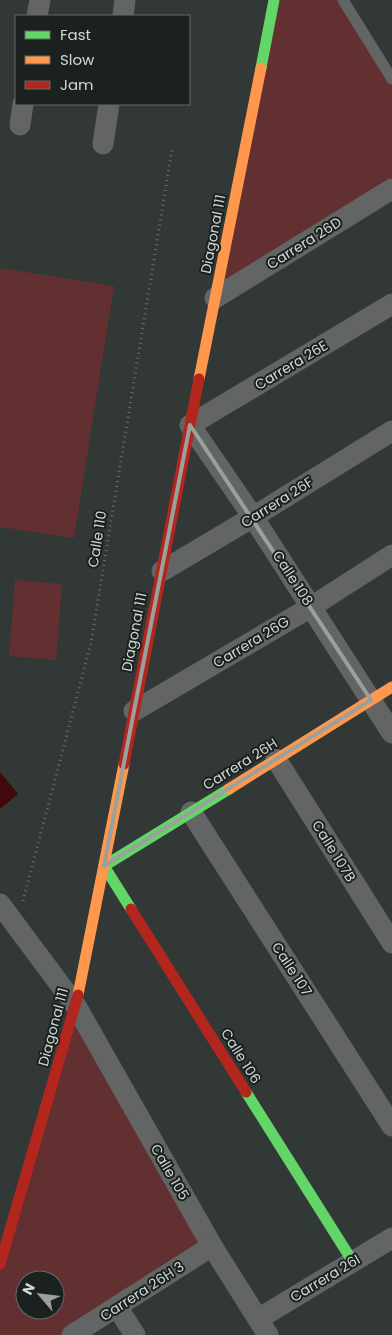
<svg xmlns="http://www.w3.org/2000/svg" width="392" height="1335" font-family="Poppins,sans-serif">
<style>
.green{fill:#623030;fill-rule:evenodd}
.water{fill:#3f090d}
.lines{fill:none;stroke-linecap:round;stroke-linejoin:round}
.path{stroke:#6c6e6d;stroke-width:3;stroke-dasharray:1 4;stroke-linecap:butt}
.lane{stroke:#626564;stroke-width:11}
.street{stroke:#626564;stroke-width:21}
.fast{stroke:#63d668;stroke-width:11}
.slow{stroke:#ff974d;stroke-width:11}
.jam{stroke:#b3261e;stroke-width:11}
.marked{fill:none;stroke:#99a09d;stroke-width:4;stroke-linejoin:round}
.labels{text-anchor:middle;stroke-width:4;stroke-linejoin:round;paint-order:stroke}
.street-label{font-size:14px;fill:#d0d8d5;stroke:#1b211e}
</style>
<rect width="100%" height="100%" fill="#323835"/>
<!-- green -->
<g class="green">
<path d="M274,0H343L392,79V189L215,298Z"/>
<path d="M0,268L114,286L74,538L0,527Z"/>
<path d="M15,580L62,584L56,660L9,656Z"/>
<path d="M76,1006L212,1246L72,1335H0V1264ZM25,1280H55V1310H25Z"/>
</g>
<!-- water -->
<path class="water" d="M0,772L18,794L0,809Z"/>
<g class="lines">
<!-- path -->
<path class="path" d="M23,901L91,643L172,150"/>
<!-- lane -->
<path class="lane" d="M343,0L392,79"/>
<!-- street -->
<g class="street">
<path d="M37,16L40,0"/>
<path d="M123,16L125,0"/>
<path d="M20,125L23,104"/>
<path d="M103,144L109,104"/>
<path d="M215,298L392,189"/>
<path d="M392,304L190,425L253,517L392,733"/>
<path d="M162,571L253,517L392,431"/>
<path d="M134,711L311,607L392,555"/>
<path d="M276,759L392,943"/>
<path d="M191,812L392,1126"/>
<path d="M0,904L76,1006L212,1246L268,1335"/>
<path d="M117,1307L135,1335"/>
<path d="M258,1319L392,1238"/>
<path d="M72,1335L212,1246"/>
</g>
<!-- fast -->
<g class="fast">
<path d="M261,68L274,0"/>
<path d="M131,909L104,866L229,789"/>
<path d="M246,1092L353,1262"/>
</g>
<!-- slow -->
<g class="slow">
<path d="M199,379L261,68"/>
<path d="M229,789L392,687"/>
<path d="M78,995L124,764"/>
</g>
<!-- jam -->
<g class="jam">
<path d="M124,764L199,379"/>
<path d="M131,909L246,1092"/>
<path d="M0,1264L78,995"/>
</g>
</g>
<!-- marked area -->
<path class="marked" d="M190,425L371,700L104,866L134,711Z"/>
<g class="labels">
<!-- street labels -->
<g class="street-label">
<text transform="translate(213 234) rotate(-79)" y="5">Diagonal 111</text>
<text transform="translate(304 243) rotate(-32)" y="5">Carrera 26D</text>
<text transform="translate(291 365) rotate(-31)" y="5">Carrera 26E</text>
<text transform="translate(277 502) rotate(-32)" y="5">Carrera 26F</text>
<text transform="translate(97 539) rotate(-81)" y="5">Calle 110</text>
<text transform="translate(293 578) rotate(57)" y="5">Calle 108</text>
<text transform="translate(134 632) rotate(-79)" y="5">Diagonal 111</text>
<text transform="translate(251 642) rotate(-31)" y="5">Carrera 26G</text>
<text transform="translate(240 764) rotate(-32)" y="5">Carrera 26H</text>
<text transform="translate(334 851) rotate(58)" y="5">Calle 107B</text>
<text transform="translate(292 969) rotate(57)" y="5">Calle 107</text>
<text transform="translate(53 1027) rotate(-75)" y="5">Diagonal 111</text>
<text transform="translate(241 1056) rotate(58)" y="5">Calle 106</text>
<text transform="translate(170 1172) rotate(60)" y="5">Calle 105</text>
<text transform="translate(325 1278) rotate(-31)" y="5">Carrera 26I</text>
<text transform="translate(142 1291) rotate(-33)" y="5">Carrera 26H 3</text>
</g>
</g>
<!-- legend -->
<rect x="15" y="15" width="175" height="90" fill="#1b211e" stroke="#636a67"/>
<rect x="25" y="31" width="25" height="8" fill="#63d668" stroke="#636a67"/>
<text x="60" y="40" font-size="15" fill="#d0d8d5">Fast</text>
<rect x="25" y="56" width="25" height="8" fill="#ff974d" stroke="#636a67"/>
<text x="60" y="65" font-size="15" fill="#d0d8d5">Slow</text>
<rect x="25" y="81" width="25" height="8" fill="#b3261e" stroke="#636a67"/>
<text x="60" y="90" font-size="15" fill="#d0d8d5">Jam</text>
<!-- north arrow -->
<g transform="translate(40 1295) rotate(298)"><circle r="24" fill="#1b211e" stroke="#636a67"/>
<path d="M0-4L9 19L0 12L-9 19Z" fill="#99a09d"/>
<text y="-8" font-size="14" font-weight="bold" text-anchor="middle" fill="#d0d8d5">N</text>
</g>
</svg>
